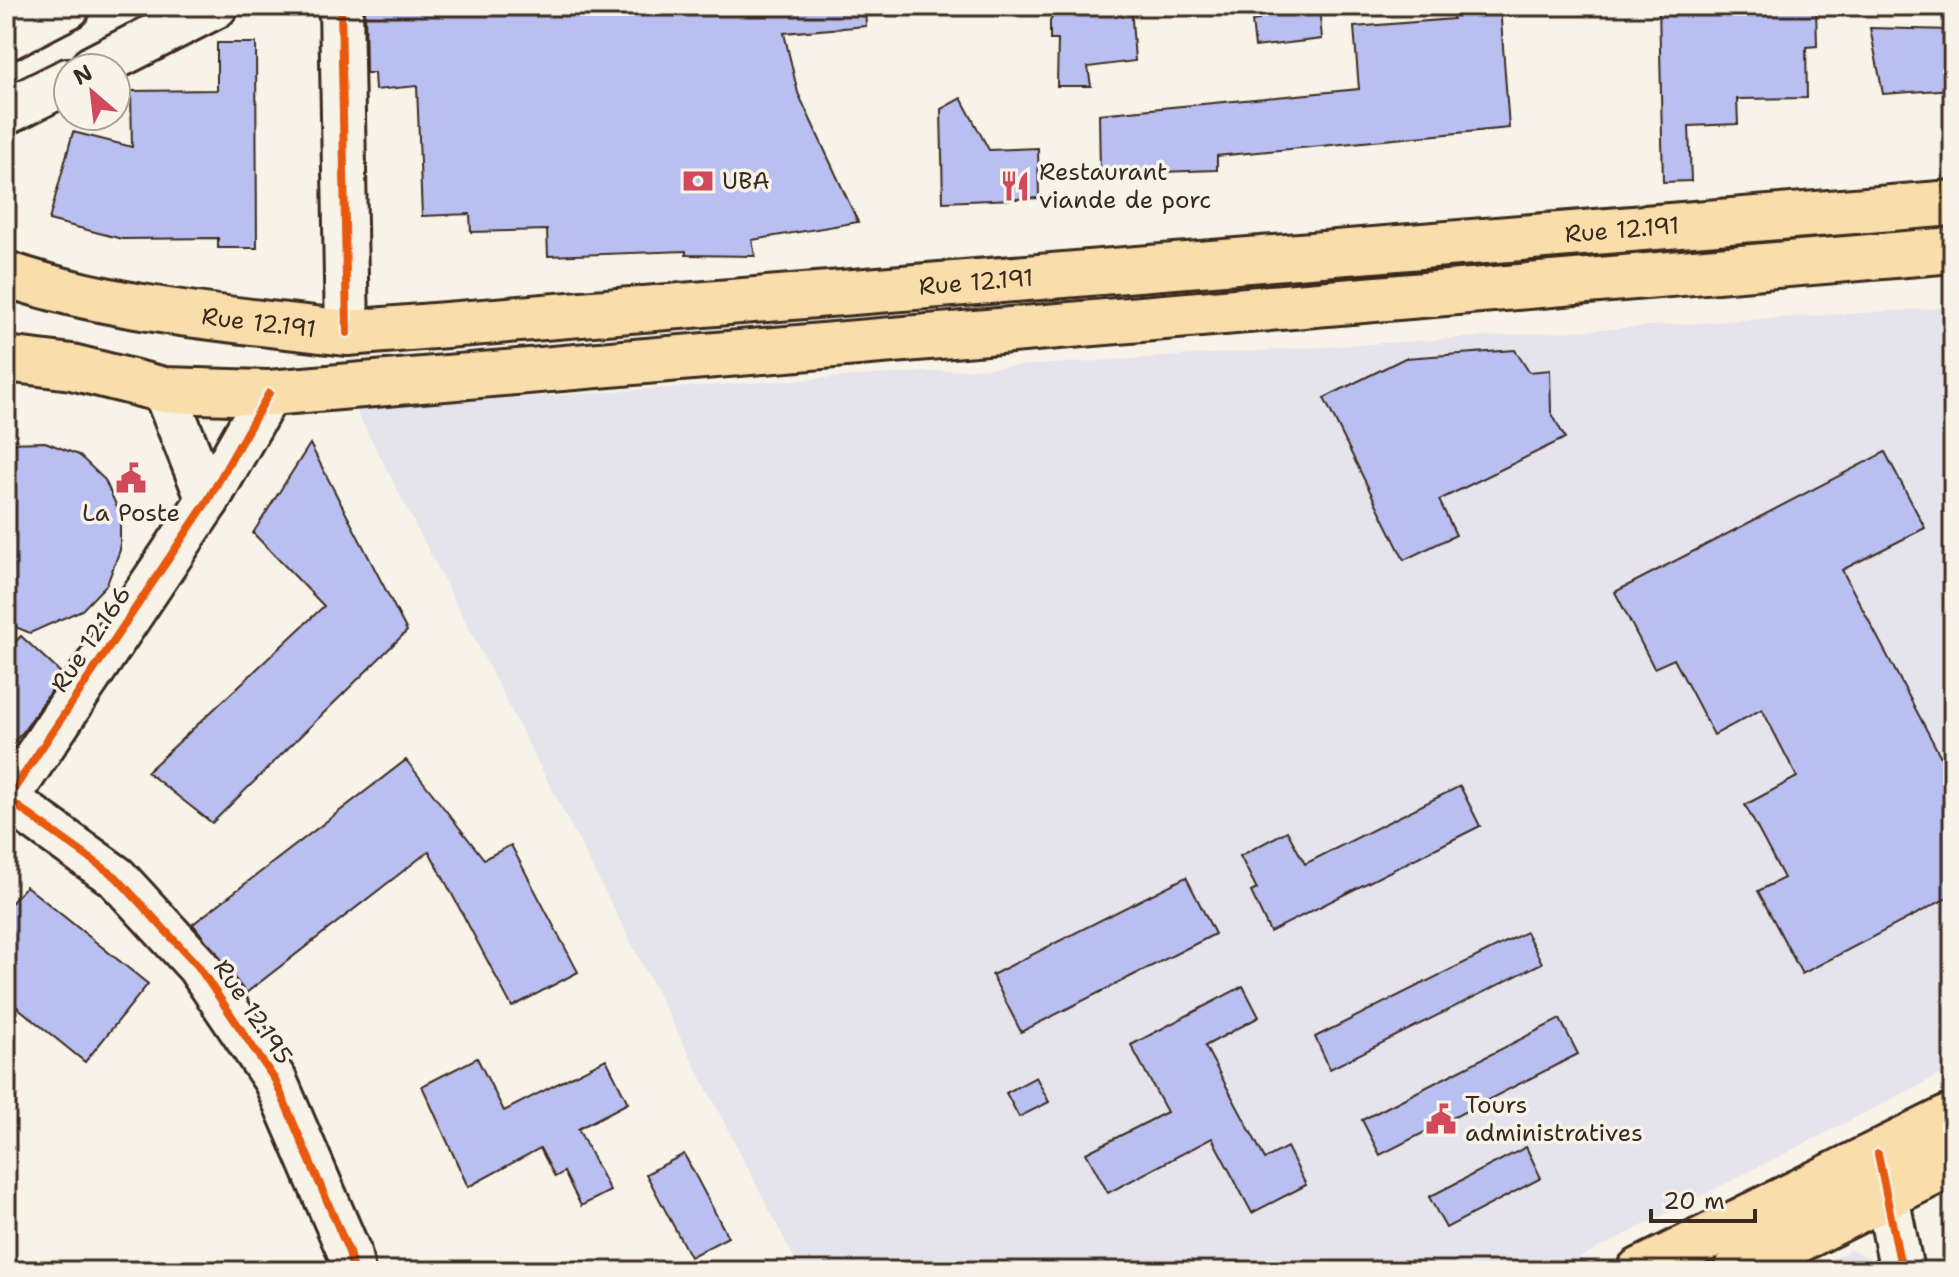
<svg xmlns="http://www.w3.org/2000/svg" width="1959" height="1277" font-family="'Shantell Sans',sans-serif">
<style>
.built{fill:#e5e3eb}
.building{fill:#babff1;stroke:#3b2a1e;stroke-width:2}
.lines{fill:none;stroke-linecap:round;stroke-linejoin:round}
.minor-casing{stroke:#3b2a1e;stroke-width:48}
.tertiary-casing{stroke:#3b2a1e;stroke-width:50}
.primary-casing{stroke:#3b2a1e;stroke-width:50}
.minor{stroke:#f7f3e8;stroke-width:42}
.tertiary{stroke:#f7f3e8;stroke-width:44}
.primary{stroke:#f9deab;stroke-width:44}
.cycleway-casing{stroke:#f7f3e8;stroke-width:13}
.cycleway{stroke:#e8590c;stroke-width:8}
.labels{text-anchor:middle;stroke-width:7;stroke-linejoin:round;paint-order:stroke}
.poi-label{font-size:24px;fill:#3b2a1e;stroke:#f7f3e8;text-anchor:start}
.street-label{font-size:24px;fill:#3b2a1e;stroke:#f7f3e8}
</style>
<rect width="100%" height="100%" fill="#f7f3e8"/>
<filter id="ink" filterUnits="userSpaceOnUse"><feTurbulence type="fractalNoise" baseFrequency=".0125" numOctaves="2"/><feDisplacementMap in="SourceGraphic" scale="16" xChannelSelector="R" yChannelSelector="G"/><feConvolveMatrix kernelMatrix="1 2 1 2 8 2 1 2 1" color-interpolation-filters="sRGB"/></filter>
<g filter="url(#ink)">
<!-- built -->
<g class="built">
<path d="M1953,307V1068L1553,1271H801L355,408Z"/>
<path d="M1850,1250L1872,1259L1874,1271H1808Z"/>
</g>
<!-- building -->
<g class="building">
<path d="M365,6H865L866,26L784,33L798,93L858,222L752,240L755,256L686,255V251L548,256L547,230L471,232L470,214L422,216L417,86L375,90L374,73H366Z"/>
<path d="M1059,6H1131L1135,61L1088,67L1091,86H1057L1058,40H1050V21Z"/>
<path d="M1257,6H1319L1322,39L1255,47L1252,21L1259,20Z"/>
<path d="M1452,6H1500L1509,128L1217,156V170L1100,174L1099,114L1359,89L1354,27L1453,19Z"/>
<path d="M1659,6L1816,7L1817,46L1806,47L1807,98L1737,99L1738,124L1689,126L1691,181L1663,182Z"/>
<path d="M1870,28L1953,30V89L1883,94Z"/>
<path d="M217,43H256L257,248H218V238L122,239L49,220L73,132L132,147L131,91L217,90Z"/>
<path d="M961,98L989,150L1038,148L1039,198L943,202L941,109Z"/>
<path d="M1515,350L1529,372L1550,370L1551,412L1565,438L1439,500L1456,535L1404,560L1324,398L1405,358Z"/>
<path d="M45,442L79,455L105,480L120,514V550L107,584L82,610L30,633L6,623V443Z"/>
<path d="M310,444L407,631L212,823L147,772L324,606L253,533Z"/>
<path d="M1885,452L1925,528L1842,570L1953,780V895L1802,974L1758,891L1784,878L1745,805L1797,777L1762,709L1714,735L1674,659L1654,668L1615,592Z"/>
<path d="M21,636L62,674L23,732L6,751V652Z"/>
<path d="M406,760L484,859L511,845L578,972L512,1007L429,851L246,993L193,924Z"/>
<path d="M1460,786L1480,826L1270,932L1251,892L1257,889L1240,856L1287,831L1305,864Z"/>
<path d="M1186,877L1215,934L1021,1032L992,975Z"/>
<path d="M26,886L148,984L85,1062L6,998V909Z"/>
<path d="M1526,932L1542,963L1330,1069L1315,1037Z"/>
<path d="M1243,986L1259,1017L1205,1046L1265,1159L1287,1147L1306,1185L1252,1213L1212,1138L1108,1193L1086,1153L1167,1112L1131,1045Z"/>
<path d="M1560,1019L1578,1054L1380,1155L1362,1120Z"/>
<path d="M477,1058L504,1111L606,1059L628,1103L578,1129L610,1191L581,1206L564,1172L555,1177L540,1148L468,1187L422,1086Z"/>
<path d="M1036,1077L1049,1102L1019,1117L1006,1093Z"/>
<path d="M1526,1147L1541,1178L1446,1228L1429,1197Z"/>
<path d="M684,1154L728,1237L690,1257L646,1174Z"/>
</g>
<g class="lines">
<!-- minor casing -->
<g class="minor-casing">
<g id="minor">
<path d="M341,6L347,333"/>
<path d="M164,390L208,500"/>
<path d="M6,798L116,877L198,966L275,1080L349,1252L353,1271"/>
<path d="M6,801L208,500L269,393"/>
<path d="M1880,1162L1902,1271"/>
</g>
</g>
<!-- tertiary casing -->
<g class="tertiary-casing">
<g id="tertiary">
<path d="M6,38L68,6"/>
<path d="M93,68L215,6"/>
<path d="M6,112L68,81"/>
</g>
</g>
<!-- primary casing -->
<g class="primary-casing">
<g id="primary">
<path id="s1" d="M6,274C116,311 232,319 347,333L1953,203"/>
<path d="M6,359L72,367L164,390L269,393L1953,250"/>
<path d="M1639,1271L1953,1116"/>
<path d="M1736,1271L1953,1163"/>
</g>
</g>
<!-- minor -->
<use href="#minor" class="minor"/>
<!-- tertiary -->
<use href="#tertiary" class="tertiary"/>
<!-- primary -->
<use href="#primary" class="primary"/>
<!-- cycleway casing -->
<g class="cycleway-casing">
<g id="cycleway">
<path d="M341,6L347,333"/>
<path d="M6,798L116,877L198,966L275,1080L349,1252L353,1271"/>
<path d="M6,801L208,500L269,393"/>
<path d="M1878,1154L1902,1271"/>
</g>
</g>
<!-- cycleway -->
<use href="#cycleway" class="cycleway"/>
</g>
</g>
<!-- icons -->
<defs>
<g id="bank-bare" transform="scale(2.4)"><path d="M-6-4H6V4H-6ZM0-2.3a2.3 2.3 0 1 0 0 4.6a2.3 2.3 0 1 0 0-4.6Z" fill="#d1495b" stroke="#f7f3e8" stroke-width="2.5" paint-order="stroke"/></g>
<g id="restaurant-bare" transform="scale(2.4)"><path d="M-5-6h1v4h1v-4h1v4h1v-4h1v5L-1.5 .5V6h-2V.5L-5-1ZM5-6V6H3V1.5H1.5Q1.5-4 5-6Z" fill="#d1495b" stroke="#f7f3e8" stroke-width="2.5" paint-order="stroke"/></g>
<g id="civic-bare" transform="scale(2.4)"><path d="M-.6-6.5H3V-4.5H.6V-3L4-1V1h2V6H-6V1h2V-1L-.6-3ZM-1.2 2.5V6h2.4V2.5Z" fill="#d1495b" stroke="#f7f3e8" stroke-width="2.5" paint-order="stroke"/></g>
</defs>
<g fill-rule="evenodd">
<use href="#bank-bare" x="698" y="181"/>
<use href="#restaurant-bare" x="1015" y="186"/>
<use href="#civic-bare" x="131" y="478"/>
<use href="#civic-bare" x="1441" y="1119"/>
</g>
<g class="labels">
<!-- poi labels -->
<g class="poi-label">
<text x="1039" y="180">Restaurant<tspan x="1039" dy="28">viande de porc</tspan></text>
<text x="722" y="189">UBA</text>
<text x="131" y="521" text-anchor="middle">La Poste</text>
<text x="1465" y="1113">Tours<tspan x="1465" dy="28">administratives</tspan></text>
</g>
<!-- street labels -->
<g class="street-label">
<text dy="8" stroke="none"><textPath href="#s1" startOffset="1626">Rue 12.191</textPath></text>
<text dy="8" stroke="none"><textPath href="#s1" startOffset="978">Rue 12.191</textPath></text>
<text dy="8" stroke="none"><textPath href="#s1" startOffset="258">Rue 12.191</textPath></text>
<text transform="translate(91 639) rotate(-56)" y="8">Rue 12.166</text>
<text transform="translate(253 1012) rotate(56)" y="8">Rue 12.195</text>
</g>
</g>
<!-- margin -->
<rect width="1959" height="1277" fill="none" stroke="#f7f3e8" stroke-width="32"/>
<rect x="16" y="16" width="1927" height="1245" fill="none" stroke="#3b2a1e" stroke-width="3" filter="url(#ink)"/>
<!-- north arrow -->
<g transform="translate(92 92) rotate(332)"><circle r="38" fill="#f7f3e8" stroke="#aca397" stroke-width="2"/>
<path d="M0-6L14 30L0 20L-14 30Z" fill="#d1495b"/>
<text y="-12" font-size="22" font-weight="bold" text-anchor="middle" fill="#3b2a1e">N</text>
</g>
<!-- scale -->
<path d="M1651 1209v12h104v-12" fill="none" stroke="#3b2a1e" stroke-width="4"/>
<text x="1663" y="1209" font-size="24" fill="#3b2a1e" stroke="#f7f3e8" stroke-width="6" paint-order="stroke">20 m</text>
</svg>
